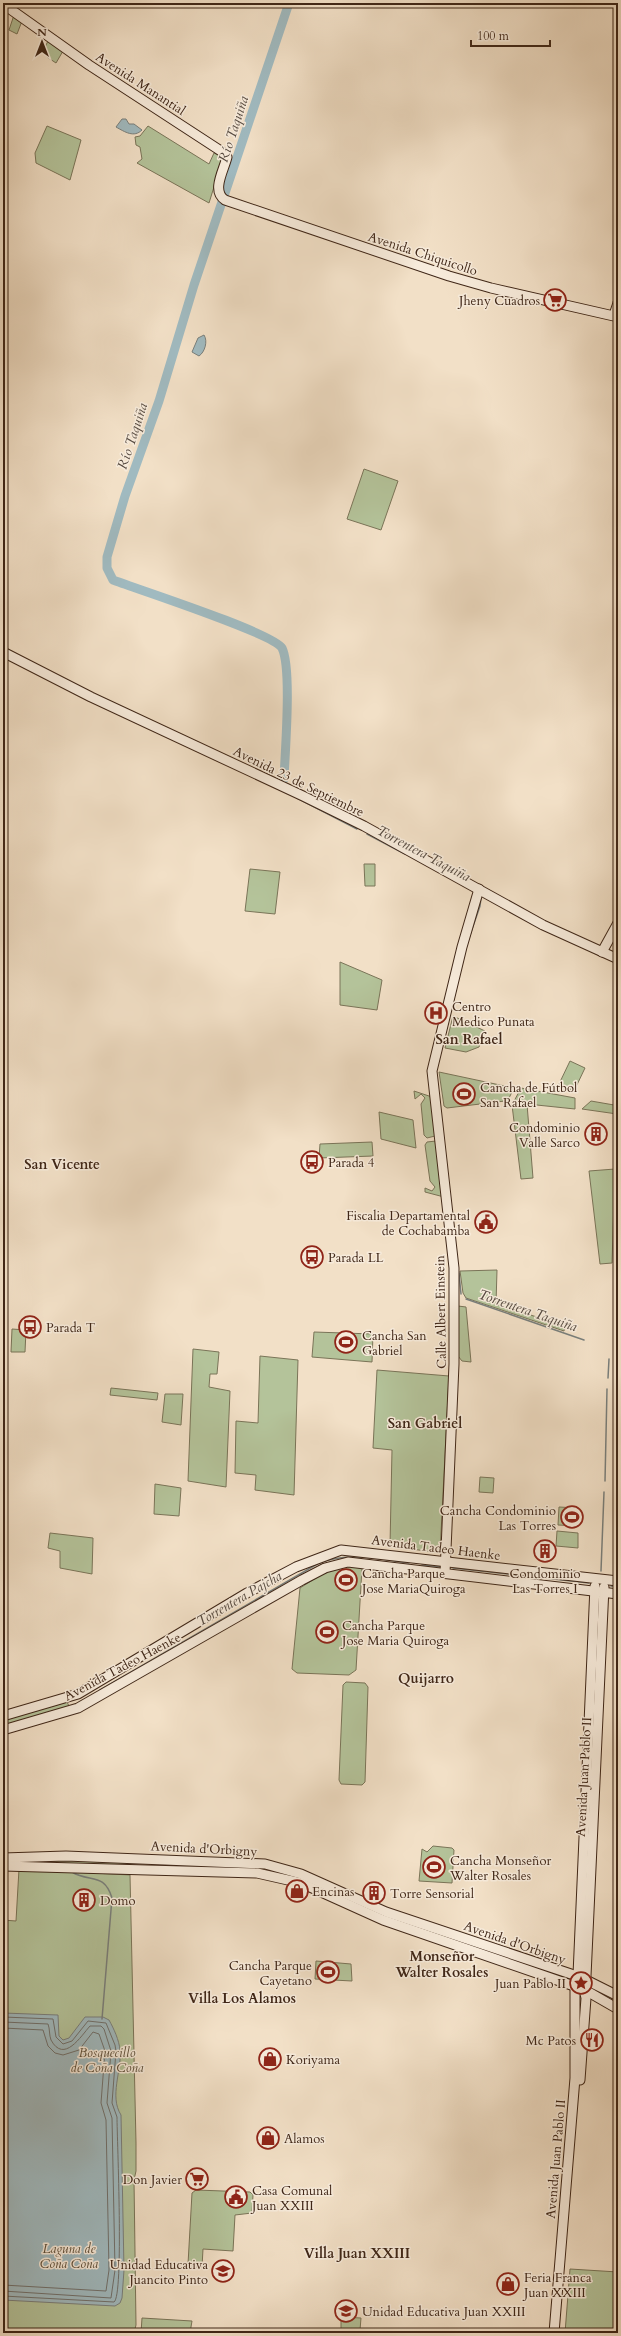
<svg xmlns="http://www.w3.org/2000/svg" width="621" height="2336" font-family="Cardo,serif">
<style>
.green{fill:#b4c39a;stroke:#7a7458}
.water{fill:#a0bac0;stroke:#797f7c}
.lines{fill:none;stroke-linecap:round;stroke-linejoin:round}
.shore{stroke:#70706c;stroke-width:1}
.stream{stroke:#797f7c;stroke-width:1.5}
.river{stroke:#a0bac0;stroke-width:9}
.secondary-casing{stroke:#3f2617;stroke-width:11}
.secondary{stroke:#f7ebdb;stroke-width:9}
.labels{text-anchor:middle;stroke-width:3;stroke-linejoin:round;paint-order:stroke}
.street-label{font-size:13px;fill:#3f2617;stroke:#f7ebdb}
.poi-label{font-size:13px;fill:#3f2617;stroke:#f7ebdb;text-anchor:start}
.park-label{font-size:13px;font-style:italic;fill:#5c4d38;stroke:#f7ebdb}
.water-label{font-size:14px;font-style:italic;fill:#574b41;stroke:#f7ebdb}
.neighbourhood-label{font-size:14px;font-weight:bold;fill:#3f2617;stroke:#f7ebdb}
</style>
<rect width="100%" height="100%" fill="#f2e0c7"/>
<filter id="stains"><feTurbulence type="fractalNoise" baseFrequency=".005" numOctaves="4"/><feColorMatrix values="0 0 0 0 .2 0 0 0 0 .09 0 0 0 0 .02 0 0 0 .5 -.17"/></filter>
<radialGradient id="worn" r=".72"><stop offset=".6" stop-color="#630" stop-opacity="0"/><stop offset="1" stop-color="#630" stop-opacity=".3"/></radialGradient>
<!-- green -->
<g class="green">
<path d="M14,15L22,21L17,34L9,30Z"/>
<path d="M48,41L63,51L56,63L47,57L43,51Z"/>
<path d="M47,126L81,140L70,180L36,163L35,153Z"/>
<path d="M148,126L209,164L214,153L220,156L222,161L209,203L137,163L142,159L140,147L136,145L135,137L140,136Z"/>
<path d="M364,469L398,481L381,530L347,519Z"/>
<path d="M364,864H375V886H365Z"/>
<path d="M250,869L280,872L275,914L245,911Z"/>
<path d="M340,962L382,980L377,1010L340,1005Z"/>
<path d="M453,1016L485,1031L479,1047L466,1052L445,1048Z"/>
<path d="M570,1061L585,1068L574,1091L559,1084Z"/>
<path d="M439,1072L514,1088L508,1100L505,1101L447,1108L444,1106Z"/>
<path d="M521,1088L575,1098V1109L527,1104L533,1178L521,1179L512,1105Z"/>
<path d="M414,1091L432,1097L435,1136L427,1138L424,1135L421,1104L425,1098L421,1094L415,1099Z"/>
<path d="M591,1101L614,1105L617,1114L582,1109Z"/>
<path d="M379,1112L413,1120L416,1148L381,1139Z"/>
<path d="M436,1141L444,1197L425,1192V1188L432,1191L435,1187L430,1181L425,1145L427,1142Z"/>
<path d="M372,1142L373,1156L319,1158L320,1144Z"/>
<path d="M615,1169L612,1263L600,1264L589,1171Z"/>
<path d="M497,1270L496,1304L565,1326L564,1331L466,1298L463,1293L460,1271Z"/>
<path d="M458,1306L466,1307L471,1362L462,1361L458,1356Z"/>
<path d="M12,1329L26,1330L25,1352H11Z"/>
<path d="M314,1332L373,1334L372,1362L312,1357Z"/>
<path d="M193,1349L219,1352L217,1374H210L209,1387L230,1391L226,1487L188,1481Z"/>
<path d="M260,1356L298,1360L294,1495L255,1490L256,1475L235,1473L236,1421L258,1423Z"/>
<path d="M377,1370L449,1376L440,1553L390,1546L392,1450L373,1448Z"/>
<path d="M111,1388L158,1393L157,1400L110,1395Z"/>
<path d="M165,1394H183L181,1425L162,1422Z"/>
<path d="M480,1477L494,1478L493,1493L479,1492Z"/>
<path d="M155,1484L181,1488L179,1516L154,1514Z"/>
<path d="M559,1507L578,1508V1526L558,1525Z"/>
<path d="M557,1531L578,1533V1548L556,1546Z"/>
<path d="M50,1533L93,1538L92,1574L60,1568V1551L48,1548Z"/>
<path d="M343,1566L362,1568L356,1670L349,1675L297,1673L292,1669L300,1588L327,1571Z"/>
<path d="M346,1682L365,1683L368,1687L365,1782L362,1785L341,1784L339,1780L343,1685Z"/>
<path d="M67,1702L69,1706L3,1727V1720Z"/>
<path d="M433,1846L452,1848L454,1850L452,1883L419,1881L422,1849L427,1852Z"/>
<path d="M69,1860L127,1862V1865L18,1863Z"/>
<path d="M19,1869L130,1875L136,2143V2171L134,2180L136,2325L134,2333L3,2329V1920L16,1921Z"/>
<path d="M316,1961L351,1964L352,1981L315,1979Z"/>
<path d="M196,2190L250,2192L253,2195L252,2213L235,2215L233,2251L203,2249L202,2267H189L188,2264L192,2193Z"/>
<path d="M218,2262H228V2274H217Z"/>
<path d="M570,2269L618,2272V2333H565Z"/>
<path d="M341,2317L361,2318L360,2330L341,2329Z"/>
<path d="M142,2318L192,2321L190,2333H141Z"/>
</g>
<!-- water -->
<g class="water">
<path d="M122,119H126L129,124H134L142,130C134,138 125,132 116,127Z"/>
<path d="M204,335C208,341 205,352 199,356L192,352L198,338Z"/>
<path d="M3,2013L58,2015L59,2036L63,2040L69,2038L85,2017H103L109,2020C114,2029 119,2040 120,2050C122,2071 109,2096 121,2115L124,2270L122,2298L120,2303L115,2306L3,2300Z"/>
</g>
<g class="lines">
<!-- shore -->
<g class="shore">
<path d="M3,2017L53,2019L56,2037L63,2044L72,2041L88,2021L106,2023L115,2045L116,2051L112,2103L117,2117C117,2139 124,2296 114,2302L3,2296"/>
<path d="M3,2022L48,2024C50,2029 49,2035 51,2040C64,2064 81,2036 90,2026H101L104,2029L111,2051L107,2103L112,2118L115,2270L111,2298L3,2291"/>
<path d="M3,2028L43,2030L48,2046L55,2053L63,2055L79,2050L93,2032L99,2034L105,2051L101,2103L106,2120L109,2270L106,2291L3,2285"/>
</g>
<!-- stream -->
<g class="stream">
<path d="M297,798L357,829"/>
<path d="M367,834L405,854"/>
<path d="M469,938L480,906L481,898"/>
<path d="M459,1273L461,1294"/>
<path d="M466,1299L584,1340"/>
<path d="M608,1378L609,1359"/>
<path d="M605,1481L607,1389"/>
<path d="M422,1565L442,1567"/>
<path d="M453,1568L589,1583"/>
<path d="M601,1571L604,1492"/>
<path d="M611,1586L618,1587"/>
<path d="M100,1690L319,1563C349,1552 378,1559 409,1563"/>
<path d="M72,1872C90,1883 104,1872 112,1898L102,2019"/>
</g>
<!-- river -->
<path class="river" d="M284,779C285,752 292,668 282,648C273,633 137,589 113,580L107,568V557L125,496L159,401L194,285L289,3"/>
<!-- secondary casing -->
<g class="secondary-casing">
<g id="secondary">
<path d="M3,4L89,65L224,153L227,157C224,170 211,191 225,200L449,276L491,288L618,317"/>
<path d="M614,315L618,303"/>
<path d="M3,652L91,697L303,796L364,826L543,925L618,959"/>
<path d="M602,952L618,923"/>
<path d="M445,1573L454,1364V1268L432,1071L462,947L479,889"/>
<path d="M3,1716L78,1694L247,1593L296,1567L341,1550L618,1581"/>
<path d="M3,1730L78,1708L302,1580L325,1568L348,1562L618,1594"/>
<path d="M3,1858L66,1856L265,1864L301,1874L386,1912L577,1976"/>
<path d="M3,1866L257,1873L301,1883L383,1920L574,1986"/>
<path d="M578,1975L595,1586"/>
<path d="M586,1976L604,1587"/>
<path d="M588,1981L618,1996"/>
<path d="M585,1990L618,2009"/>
<path d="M580,2080L586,1998L584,1990"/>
<path d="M554,2333L575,2078V1988"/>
</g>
</g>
<!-- secondary -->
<use href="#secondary" class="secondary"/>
</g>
<!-- icons -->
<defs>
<g id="supermarket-ring" transform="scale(1.15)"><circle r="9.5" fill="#f7ebdb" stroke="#8f2418" stroke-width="1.5"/><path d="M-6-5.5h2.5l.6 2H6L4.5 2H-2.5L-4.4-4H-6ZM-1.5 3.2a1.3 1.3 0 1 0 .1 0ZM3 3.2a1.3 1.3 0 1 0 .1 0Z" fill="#8f2418"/></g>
<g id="hospital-ring" transform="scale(1.15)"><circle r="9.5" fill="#f7ebdb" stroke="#8f2418" stroke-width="1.5"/><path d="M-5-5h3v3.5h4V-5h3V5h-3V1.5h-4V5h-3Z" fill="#8f2418"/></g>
<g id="stadium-ring" transform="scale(1.15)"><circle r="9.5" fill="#f7ebdb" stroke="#8f2418" stroke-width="1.5"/><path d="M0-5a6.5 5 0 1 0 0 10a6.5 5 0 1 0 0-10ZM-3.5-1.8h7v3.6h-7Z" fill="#8f2418"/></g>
<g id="building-ring" transform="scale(1.15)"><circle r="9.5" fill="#f7ebdb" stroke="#8f2418" stroke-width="1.5"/><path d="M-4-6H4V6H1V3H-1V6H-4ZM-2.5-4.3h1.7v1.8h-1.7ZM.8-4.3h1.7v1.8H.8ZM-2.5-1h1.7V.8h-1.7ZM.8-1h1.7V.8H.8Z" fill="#8f2418"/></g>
<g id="bus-ring" transform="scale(1.15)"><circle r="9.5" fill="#f7ebdb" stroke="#8f2418" stroke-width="1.5"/><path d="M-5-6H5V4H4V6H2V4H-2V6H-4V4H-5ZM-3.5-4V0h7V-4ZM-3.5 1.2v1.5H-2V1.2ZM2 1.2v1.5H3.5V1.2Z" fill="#8f2418"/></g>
<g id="civic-ring" transform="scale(1.15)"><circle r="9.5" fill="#f7ebdb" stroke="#8f2418" stroke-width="1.5"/><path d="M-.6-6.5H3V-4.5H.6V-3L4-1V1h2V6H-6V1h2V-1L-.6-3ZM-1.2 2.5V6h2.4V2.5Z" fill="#8f2418"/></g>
<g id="shop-ring" transform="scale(1.15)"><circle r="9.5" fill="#f7ebdb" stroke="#8f2418" stroke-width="1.5"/><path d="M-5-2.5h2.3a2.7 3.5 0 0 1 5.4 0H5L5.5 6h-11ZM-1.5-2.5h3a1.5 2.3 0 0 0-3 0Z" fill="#8f2418"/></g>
<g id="sight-ring" transform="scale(1.15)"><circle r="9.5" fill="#f7ebdb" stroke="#8f2418" stroke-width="1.5"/><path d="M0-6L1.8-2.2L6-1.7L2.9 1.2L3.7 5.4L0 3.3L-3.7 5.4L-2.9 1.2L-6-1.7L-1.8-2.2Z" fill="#8f2418"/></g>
<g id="restaurant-ring" transform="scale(1.15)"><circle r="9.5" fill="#f7ebdb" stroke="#8f2418" stroke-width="1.5"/><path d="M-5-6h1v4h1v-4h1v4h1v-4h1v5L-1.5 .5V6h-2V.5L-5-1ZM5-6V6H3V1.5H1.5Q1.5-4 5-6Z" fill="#8f2418"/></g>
<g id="school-ring" transform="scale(1.15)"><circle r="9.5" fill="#f7ebdb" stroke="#8f2418" stroke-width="1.5"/><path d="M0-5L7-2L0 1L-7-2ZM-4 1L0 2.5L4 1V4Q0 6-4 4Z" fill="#8f2418"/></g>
</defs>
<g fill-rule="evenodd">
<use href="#supermarket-ring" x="555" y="300"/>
<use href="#hospital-ring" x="436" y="1013"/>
<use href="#stadium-ring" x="464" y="1094"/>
<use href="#building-ring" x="596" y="1134"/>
<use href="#bus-ring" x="312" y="1162"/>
<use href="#civic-ring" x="486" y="1222"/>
<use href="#bus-ring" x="312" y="1257"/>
<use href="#bus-ring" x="30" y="1327"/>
<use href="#stadium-ring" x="346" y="1342"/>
<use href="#stadium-ring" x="572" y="1517"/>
<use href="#building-ring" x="545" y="1551"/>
<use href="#stadium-ring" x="346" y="1580"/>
<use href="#stadium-ring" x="327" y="1632"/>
<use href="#stadium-ring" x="434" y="1867"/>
<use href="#shop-ring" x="297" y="1891"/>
<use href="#building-ring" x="374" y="1893"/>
<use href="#building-ring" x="84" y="1900"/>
<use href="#stadium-ring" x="328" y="1972"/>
<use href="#sight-ring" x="581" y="1983"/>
<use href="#restaurant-ring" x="592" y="2040"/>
<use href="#shop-ring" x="270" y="2059"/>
<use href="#shop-ring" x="268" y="2138"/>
<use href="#supermarket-ring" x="197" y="2179"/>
<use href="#civic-ring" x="236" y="2197"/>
<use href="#school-ring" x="223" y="2271"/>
<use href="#shop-ring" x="508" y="2284"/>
<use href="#school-ring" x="346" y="2311"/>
</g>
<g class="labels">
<!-- street labels -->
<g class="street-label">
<text transform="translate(141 83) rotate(33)" y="5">Avenida Manantial</text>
<text transform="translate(423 253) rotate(18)" y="5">Avenida Chiquicollo</text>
<text transform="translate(299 781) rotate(26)" y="5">Avenida 23 de Septiembre</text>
<text transform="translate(440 1312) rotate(-91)" y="5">Calle Albert Einstein</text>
<text transform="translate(436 1547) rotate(7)" y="5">Avenida Tadeo Haenke</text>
<text transform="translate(122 1666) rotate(-28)" y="5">Avenida Tadeo Haenke</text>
<text transform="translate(583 1777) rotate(-87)" y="5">Avenida Juan Pablo II</text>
<text transform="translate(204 1848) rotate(3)" y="5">Avenida d'Orbigny</text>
<text transform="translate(515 1942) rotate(19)" y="5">Avenida d'Orbigny</text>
<text transform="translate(555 2159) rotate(-85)" y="5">Avenida Juan Pablo II</text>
</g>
<!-- poi labels -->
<g class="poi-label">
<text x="540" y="305" text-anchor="end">Jheny Cuadros</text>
<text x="452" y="1011">Centro<tspan x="452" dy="15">Medico Punata</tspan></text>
<text x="480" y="1092">Cancha de Fútbol<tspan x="480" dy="15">San Rafael</tspan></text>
<text x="580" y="1132" text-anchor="end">Condominio<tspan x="580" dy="15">Valle Sarco</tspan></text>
<text x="328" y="1167">Parada 4</text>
<text x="470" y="1220" text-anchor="end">Fiscalia Departamental<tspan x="470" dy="15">de Cochabamba</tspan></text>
<text x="328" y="1262">Parada LL</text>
<text x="46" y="1332">Parada T</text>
<text x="362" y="1340">Cancha San<tspan x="362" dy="15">Gabriel</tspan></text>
<text x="556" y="1515" text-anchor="end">Cancha Condominio<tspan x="556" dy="15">Las Torres</tspan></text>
<text x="362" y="1578">Cancha Parque<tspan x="362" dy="15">Jose MariaQuiroga</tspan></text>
<text x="545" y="1578" text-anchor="middle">Condominio<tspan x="545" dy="15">Las Torres I</tspan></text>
<text x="342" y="1630">Cancha Parque<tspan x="342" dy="15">Jose Maria Quiroga</tspan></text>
<text x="450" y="1865">Cancha Monseñor<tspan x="450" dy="15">Walter Rosales</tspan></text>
<text x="312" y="1896">Encinas</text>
<text x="390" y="1898">Torre Sensorial</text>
<text x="100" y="1905">Domo</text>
<text x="312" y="1970" text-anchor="end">Cancha Parque<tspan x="312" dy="15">Cayetano</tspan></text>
<text x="566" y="1988" text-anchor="end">Juan Pablo II</text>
<text x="576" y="2045" text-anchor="end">Mc Patos</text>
<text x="286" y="2064">Koriyama</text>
<text x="284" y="2143">Alamos</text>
<text x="182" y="2184" text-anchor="end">Don Javier</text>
<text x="252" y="2195">Casa Comunal<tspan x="252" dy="15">Juan XXIII</tspan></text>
<text x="208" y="2269" text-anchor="end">Unidad Educativa<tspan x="208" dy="15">Juancito Pinto</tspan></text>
<text x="524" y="2282">Feria Franca<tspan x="524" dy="15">Juan XXIII</tspan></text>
<text x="362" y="2316">Unidad Educativa Juan XXIII</text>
</g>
<!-- park labels -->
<g class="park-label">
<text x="107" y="2057">Bosquecillo<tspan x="107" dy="15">de Coña Coña</tspan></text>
<text x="69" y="2253">Laguna de<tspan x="69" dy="15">Coña Coña</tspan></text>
</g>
<!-- water labels -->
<g class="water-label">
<text transform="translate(233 129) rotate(-72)" y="5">Río Taquiña</text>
<text transform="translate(132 436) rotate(-72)" y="5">Río Taquiña</text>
<text transform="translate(424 853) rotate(28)" y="5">Torrentera Taquiña</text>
<text transform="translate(528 1310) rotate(19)" y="5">Torrentera Taquiña</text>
<text transform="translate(239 1598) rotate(-30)" y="5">Torrentera Pajcha</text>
</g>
<!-- neighbourhood labels -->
<g class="neighbourhood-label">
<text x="469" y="1044">San Rafael</text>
<text x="62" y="1169">San Vicente</text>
<text x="425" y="1428">San Gabriel</text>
<text x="426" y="1683">Quijarro</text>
<text x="442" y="1961">Monseñor<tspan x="442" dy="16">Walter Rosales</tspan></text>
<text x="242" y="2003">Villa Los Alamos</text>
<text x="357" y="2258">Villa Juan XXIII</text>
</g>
</g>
<!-- margin -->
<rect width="621" height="2336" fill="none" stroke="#f2e0c7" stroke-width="16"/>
<rect x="4" y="4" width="613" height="2328" fill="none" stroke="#3f2617" stroke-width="2"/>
<rect x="8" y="8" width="605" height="2320" fill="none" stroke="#3f2617"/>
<!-- north arrow -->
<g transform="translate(42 42)" stroke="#f7ebdb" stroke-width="3" paint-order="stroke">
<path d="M0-3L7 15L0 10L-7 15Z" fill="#3f2617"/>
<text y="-6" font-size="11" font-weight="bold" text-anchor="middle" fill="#3f2617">N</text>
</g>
<!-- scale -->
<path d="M471 40v6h79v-6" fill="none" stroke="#3f2617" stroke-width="2"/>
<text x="477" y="40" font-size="12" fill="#3f2617" stroke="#f7ebdb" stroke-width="3" paint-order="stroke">100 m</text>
<rect width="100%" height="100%" filter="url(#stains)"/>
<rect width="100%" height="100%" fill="url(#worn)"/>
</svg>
